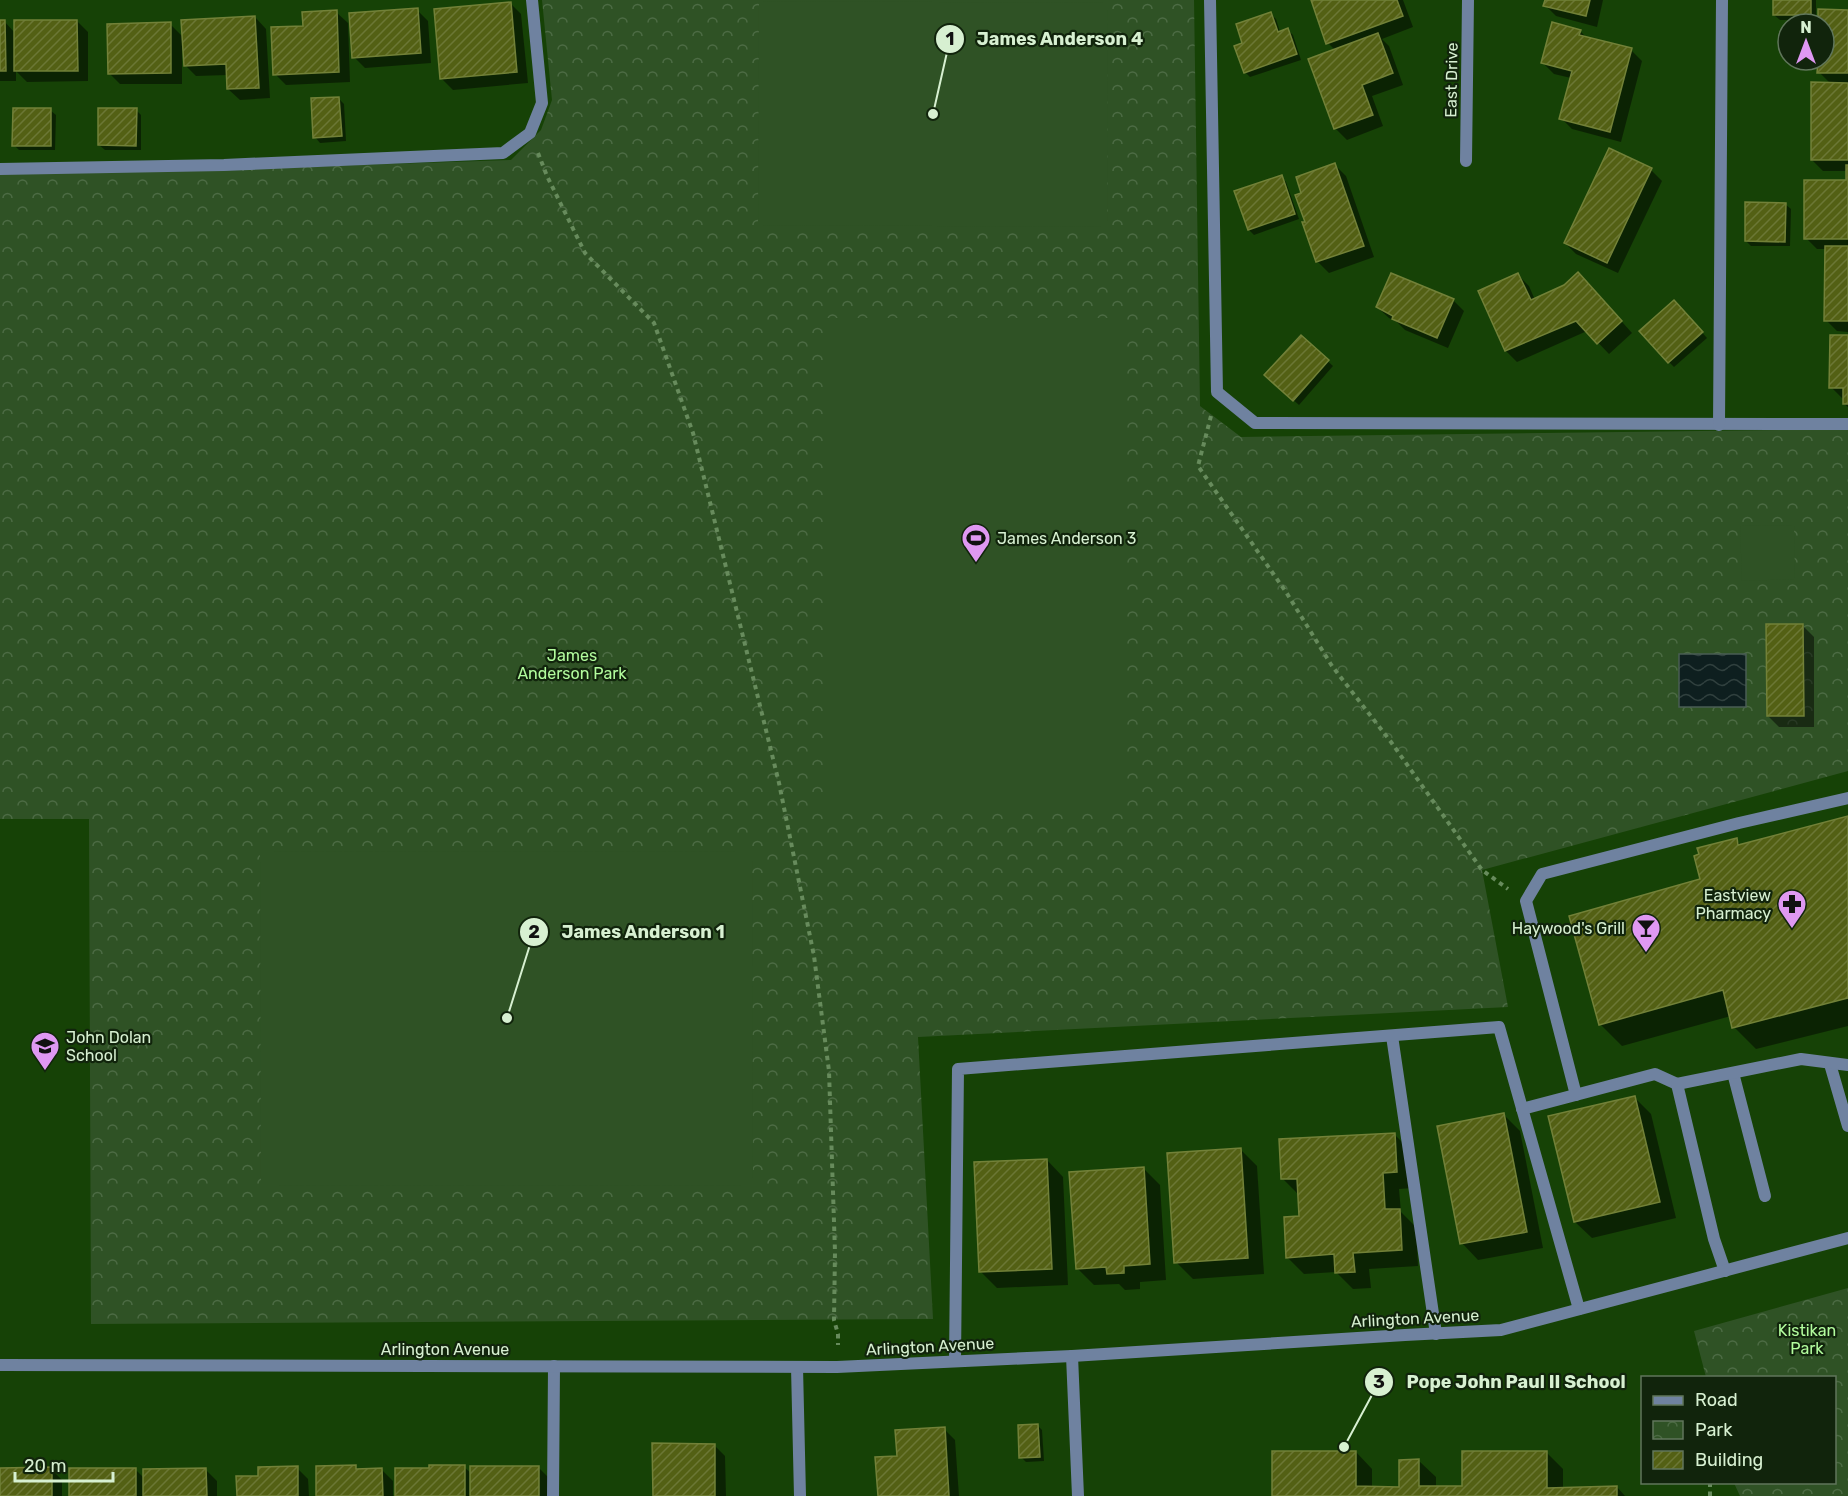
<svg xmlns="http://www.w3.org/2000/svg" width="1848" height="1496" font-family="Rubik,sans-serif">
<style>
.park{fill:url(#park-crowns)}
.pitch{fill:#2f5225}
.water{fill:url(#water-waves);stroke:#4a5e54;stroke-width:1.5}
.shadow{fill:#0007}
.building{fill:url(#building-hatch);stroke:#728138;stroke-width:1.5}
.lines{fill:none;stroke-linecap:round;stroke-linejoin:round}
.path{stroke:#678b5c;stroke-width:4;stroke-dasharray:4.5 4.5;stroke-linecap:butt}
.service{stroke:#6f82a0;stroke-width:12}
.minor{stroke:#6f82a0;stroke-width:12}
.tertiary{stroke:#6f82a0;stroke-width:12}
.labels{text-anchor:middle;stroke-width:4.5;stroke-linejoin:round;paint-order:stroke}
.street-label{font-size:16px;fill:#d7f0d1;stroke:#11240c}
.poi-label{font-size:16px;fill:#d7f0d1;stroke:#11240c;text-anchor:start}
.park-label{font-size:16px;fill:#b2fc9d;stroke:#11240c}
.leader{fill:none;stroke:#d7f0d1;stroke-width:2}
.callout-dot{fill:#d7f0d1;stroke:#11240c;stroke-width:2}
.mark-label{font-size:18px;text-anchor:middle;font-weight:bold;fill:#111}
.callout-label{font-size:18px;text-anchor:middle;font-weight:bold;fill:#d7f0d1;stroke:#11240c;stroke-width:4.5;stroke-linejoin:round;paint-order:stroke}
</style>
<defs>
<pattern id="park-crowns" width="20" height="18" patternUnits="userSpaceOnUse" patternTransform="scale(1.5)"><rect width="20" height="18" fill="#2f5225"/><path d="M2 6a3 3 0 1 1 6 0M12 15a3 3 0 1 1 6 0" fill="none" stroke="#4c6b44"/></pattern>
<pattern id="water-waves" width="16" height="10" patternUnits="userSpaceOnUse" patternTransform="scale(1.5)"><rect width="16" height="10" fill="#0e1f1f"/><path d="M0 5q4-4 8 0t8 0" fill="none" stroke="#30403e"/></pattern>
<pattern id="building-hatch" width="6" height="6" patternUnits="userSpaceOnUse" patternTransform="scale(1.5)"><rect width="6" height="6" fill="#536014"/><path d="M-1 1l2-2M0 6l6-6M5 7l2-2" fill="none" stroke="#6b7735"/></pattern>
</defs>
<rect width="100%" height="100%" fill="#164206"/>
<!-- park -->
<g class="park">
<path d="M542,0H1194L1200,406L1241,437L1848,429V771L1482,870L1508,1007L918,1037L933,1319L91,1324L89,819H0V171L272,168L511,160L541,130L552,100Z"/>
<path d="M1848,1288V1496H1740L1734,1483L1834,1482V1378L1706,1377L1694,1331Z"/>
</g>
<!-- pitch -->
<g class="pitch">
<path d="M759,1L1108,3L1107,227L758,225Z"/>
<rect x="826" y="318" width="301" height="489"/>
<path d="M1794,525L1795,579L1742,581L1740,526Z"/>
<path d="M752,851L753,1185L261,1186L260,852Z"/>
</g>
<!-- water -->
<rect class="water" x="1679" y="654" width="67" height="53"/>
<!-- shadow -->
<g class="shadow">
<path d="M1313,0H1403L1413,27L1382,39L1389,46L1403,85L1372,96L1383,126L1347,140L1336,129L1310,60L1336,51L1328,43Z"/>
<path d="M1546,0H1603L1597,27L1556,16L1545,5Z"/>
<path d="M1774,0H1816V20H1780L1774,15Z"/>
<path d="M510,3L521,14L528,83L453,90L442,79Z"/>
<path d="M417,10L428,21L431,63L365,68L354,57Z"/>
<path d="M1848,11V332L1837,331L1826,320L1827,249H1817L1806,238L1847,182V171H1823L1812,160L1831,84L1819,72V60H1824V24H1819Z"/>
<path d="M336,12L348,23L350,82L286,85L275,74Z"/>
<path d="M1271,14L1276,19L1280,32L1288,30L1293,35L1301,60L1250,77L1245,72L1244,44Z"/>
<path d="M255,17L266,29L270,98L240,100L228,89V75L196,76L185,65Z"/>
<path d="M0,21H4L15,33L77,21L88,32V81L27,82L16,71V81H0Z"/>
<path d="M170,24L182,36V84H120L109,73Z"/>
<path d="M1580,31L1587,38L1631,50L1642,61L1621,142L1572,129L1561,118L1571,78L1554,74L1543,63Z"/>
<path d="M338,98L344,104L346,141L320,143L315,137Z"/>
<path d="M50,110L56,115L55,150H19L14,145Z"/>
<path d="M136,110L141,115V150H105L99,145Z"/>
<path d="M1610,150L1651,170L1662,181L1618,273L1576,254L1565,243Z"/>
<path d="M1335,165L1346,176L1374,257L1329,273L1318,262L1304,223H1307L1303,194Z"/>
<path d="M1281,177L1286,182L1299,219L1254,235L1249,230Z"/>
<path d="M1785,204L1791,209L1790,246H1751L1746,241Z"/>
<path d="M1518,275L1529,286L1535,300L1589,285L1632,333L1609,354L1587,331L1517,362L1506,351L1480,291Z"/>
<path d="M1453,300L1464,311L1448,348L1405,330L1397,322L1389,318L1377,307Z"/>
<path d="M1679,307L1707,338L1674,367L1669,362Z"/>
<path d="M1848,336V407L1844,404V398H1842L1831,387Z"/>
<path d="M1301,337L1333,366L1299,405L1271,380Z"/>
<path d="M1803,626L1814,637V727H1779L1768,716Z"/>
<path d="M1848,818V1026L1756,1049L1734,1027L1731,1016L1622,1046L1600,1024L1702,880L1736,840L1742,846Z"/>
<path d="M1634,1097L1651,1114L1676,1218L1592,1238L1575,1222Z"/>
<path d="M1503,1114L1520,1131L1543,1248L1478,1260L1462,1243Z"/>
<path d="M1394,1134L1411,1151L1413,1188L1399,1189L1401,1212L1416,1227L1418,1266L1369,1269L1371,1288L1353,1289L1336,1272L1304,1274L1287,1257L1301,1218L1299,1195L1283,1179Z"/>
<path d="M1240,1149L1257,1166L1264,1274L1193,1279L1176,1262Z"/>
<path d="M1047,1160L1063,1177L1068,1285L997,1288L981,1272Z"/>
<path d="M1143,1168L1160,1185L1166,1280L1140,1282V1289L1125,1290L1119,1284L1094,1285L1077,1268Z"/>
<path d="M1037,1425L1042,1430L1044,1461L1026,1462L1021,1457Z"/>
<path d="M944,1429L955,1440L959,1496H879L898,1457Z"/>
<path d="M714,1445L725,1456L726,1496H654Z"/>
<path d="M1356,1452L1372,1469V1488H1400L1419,1461L1436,1477V1488H1463L1546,1452L1563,1469V1489L1617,1487L1625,1496H1273Z"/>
<path d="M356,1467L360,1470H382L393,1481V1496H318Z"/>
<path d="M464,1467L472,1474L538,1467L549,1478V1496H397L431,1470Z"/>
<path d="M297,1468L308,1479L309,1496H238L260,1478Z"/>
<path d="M0,1469H51L62,1480V1496H0Z"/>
<path d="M135,1469L145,1479L206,1470L217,1481V1496H71Z"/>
</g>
<!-- building -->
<g class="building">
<path d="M1311,0H1397L1403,16L1326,44Z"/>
<path d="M1545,0H1590L1586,16L1543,6Z"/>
<rect x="1773" y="0" width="38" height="15"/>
<path d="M511,2L517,72L440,79L434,9Z"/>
<path d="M418,8L421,53L352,58L349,13Z"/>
<path d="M1818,9L1848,10V73H1817L1818,60H1824V24H1818Z"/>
<path d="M337,10L339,72L273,75L271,27L303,26L302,12Z"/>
<path d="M1271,12L1278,32L1288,28L1297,54L1244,73L1234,46L1242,43L1236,24Z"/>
<path d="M255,16L259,88L227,89L226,64L184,66L181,20Z"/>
<path d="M0,20H5L6,71H0Z"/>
<path d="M14,20H77L78,71H14Z"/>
<path d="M171,22V73L108,74L107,24Z"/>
<path d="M1552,22L1581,30L1579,35L1632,48L1610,132L1559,119L1572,71L1541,63Z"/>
<path d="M1378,33L1393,73L1362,85L1373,115L1334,129L1308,59Z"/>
<path d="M1811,82L1848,83V160H1811Z"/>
<path d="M339,97L342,136L313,138L311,98Z"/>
<path d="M13,108H51V146H12Z"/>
<path d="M98,108H137L136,146L98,145Z"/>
<path d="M1609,148L1652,168L1607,263L1564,243Z"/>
<path d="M1335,163L1364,246L1316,262L1302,222H1305L1295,195L1301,193L1296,177Z"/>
<path d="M1846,165H1848V239H1804V180H1846Z"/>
<path d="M1282,175L1295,214L1248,230L1234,191Z"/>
<path d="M1745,202L1786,203L1785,242L1745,241Z"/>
<path d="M1825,246H1848V321H1824Z"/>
<path d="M1578,272L1622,321L1597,344L1576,321L1505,351L1478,291L1518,273L1531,300L1564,285Z"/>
<path d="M1391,273L1454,299L1437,338L1392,319L1393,316L1376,307Z"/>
<path d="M1674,300L1703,332L1668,363L1639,331Z"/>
<path d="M1301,335L1329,360L1293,401L1264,375Z"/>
<path d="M1830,335H1848V404H1843V388H1829Z"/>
<path d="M1766,624H1803L1804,716H1767Z"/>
<path d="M1848,816V998L1732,1028L1723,990L1599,1025L1569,916L1700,879L1694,856L1699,854L1697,848L1737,838L1738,845Z"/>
<path d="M1635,1096L1660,1202L1574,1222L1548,1116Z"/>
<path d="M1504,1113L1527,1232L1460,1244L1437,1126Z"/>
<path d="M1395,1133L1397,1172L1383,1173L1385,1209H1400L1402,1250L1353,1253L1355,1272L1335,1273L1334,1254L1286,1258L1284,1217L1299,1216L1297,1179H1281L1279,1139Z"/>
<path d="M1241,1148L1248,1258L1174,1263L1167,1153Z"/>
<path d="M1047,1159L1052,1269L979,1272L974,1162Z"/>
<path d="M1144,1167L1150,1264L1124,1266V1273L1107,1274L1106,1267L1076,1269L1069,1172Z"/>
<path d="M1038,1424L1040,1457L1019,1458L1018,1425Z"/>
<path d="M945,1427L949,1496H878L875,1457L897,1456L895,1430Z"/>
<path d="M652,1443L715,1444V1496H653Z"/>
<path d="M1272,1451H1356V1486L1399,1487V1460L1419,1459V1486H1462V1451H1547V1488L1617,1486V1496H1272Z"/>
<path d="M356,1465V1469L382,1468L383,1496H316V1466Z"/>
<path d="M429,1465H465V1496H395V1468H429Z"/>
<path d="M298,1466V1496H237L236,1476H258V1467Z"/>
<rect x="470" y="1466" width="69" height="30"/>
<path d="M52,1467V1496H0V1468Z"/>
<rect x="69" y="1468" width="67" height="28"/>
<path d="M206,1468L207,1496H143V1469Z"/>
</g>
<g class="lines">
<!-- path -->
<g class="path">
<path d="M538,153L547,176L585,253L654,323L693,433L779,783L814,956L829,1071L835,1252L834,1320L838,1334V1345"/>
<path d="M1211,416L1198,466L1286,592L1332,666L1391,742L1482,870L1508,889"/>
<path d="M1710,1496V1482"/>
</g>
<!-- service -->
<g class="service">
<path d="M1210,0L1217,392L1255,423L1848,424"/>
<path d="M0,169L224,165L503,153L530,133L542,103L532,0"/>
<path d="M1719,425L1722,0"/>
<path d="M1392,1036L1436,1334"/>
<path d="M1830,1064L1848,1126"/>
<path d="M1733,1073L1765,1196"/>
<path d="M1576,1095L1526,901L1542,874L1739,823L1848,798"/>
<path d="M1522,1109L1655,1074L1677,1084"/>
<path d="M1725,1271L1714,1239L1677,1084L1801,1059L1848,1065"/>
<path d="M1072,1356L1078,1496"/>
<path d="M955,1361L958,1069L1499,1027L1579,1309"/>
<path d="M553,1496L554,1366"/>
</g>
<!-- minor -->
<g class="minor">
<path d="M1466,161L1468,0"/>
<path d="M797,1367L800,1496"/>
</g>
<!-- tertiary -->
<path class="tertiary" d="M0,1365L837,1367L1072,1356L1405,1335L1501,1330L1848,1238"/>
</g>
<!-- icons -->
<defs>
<g id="stadium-pin" transform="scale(1.5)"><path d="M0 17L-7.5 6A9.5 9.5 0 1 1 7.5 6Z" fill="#df98f2" stroke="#11240c"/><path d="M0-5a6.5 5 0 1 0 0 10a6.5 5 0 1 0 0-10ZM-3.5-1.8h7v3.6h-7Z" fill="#111"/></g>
<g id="pharmacy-pin" transform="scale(1.5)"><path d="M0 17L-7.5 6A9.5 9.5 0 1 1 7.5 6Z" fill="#df98f2" stroke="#11240c"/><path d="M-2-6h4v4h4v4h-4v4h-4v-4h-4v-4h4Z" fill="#111"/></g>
<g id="bar-pin" transform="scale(1.5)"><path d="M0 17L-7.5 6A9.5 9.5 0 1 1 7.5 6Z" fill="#df98f2" stroke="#11240c"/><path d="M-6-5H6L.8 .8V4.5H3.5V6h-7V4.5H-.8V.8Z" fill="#111"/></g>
<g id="school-pin" transform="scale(1.5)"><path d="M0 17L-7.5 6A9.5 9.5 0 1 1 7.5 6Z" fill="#df98f2" stroke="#11240c"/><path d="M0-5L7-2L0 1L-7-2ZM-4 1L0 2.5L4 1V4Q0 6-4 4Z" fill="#111"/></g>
</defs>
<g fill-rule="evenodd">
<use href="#stadium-pin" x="976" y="538"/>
<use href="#pharmacy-pin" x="1792" y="904"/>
<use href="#bar-pin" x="1646" y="928"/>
<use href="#school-pin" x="45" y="1046"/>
</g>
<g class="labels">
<!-- street labels -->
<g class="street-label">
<text transform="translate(1451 80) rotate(-89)" y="6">East Drive</text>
<text transform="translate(1415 1318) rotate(-3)" y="6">Arlington Avenue</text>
<text transform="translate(930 1346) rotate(-3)" y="6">Arlington Avenue</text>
<text x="445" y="1355">Arlington Avenue</text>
</g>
<!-- poi labels -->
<g class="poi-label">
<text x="997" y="544">James Anderson 3</text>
<text x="1771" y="901" text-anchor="end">Eastview<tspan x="1771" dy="18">Pharmacy</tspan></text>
<text x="1625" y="934" text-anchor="end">Haywood's Grill</text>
<text x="66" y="1043">John Dolan<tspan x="66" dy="18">School</tspan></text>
</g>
<!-- park labels -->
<g class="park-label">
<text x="572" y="661">James<tspan x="572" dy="18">Anderson Park</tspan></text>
<text x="1807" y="1336">Kistikan<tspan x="1807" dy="18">Park</tspan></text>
</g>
</g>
<!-- callouts -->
<path class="leader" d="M933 114L950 39M507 1018L534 932M1344 1447L1379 1382"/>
<g class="callout-dot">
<circle cx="933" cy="114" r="6"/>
<circle cx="507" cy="1018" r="6"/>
<circle cx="1344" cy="1447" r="6"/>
<circle cx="950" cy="39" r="15"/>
<circle cx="534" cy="932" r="15"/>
<circle cx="1379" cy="1382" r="15"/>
</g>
<g class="mark-label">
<text x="950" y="45">1</text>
<text x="534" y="938">2</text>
<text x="1379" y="1388">3</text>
</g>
<g class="callout-label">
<text x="1060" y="45">James Anderson 4</text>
<text x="643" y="938">James Anderson 1</text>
<text x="1516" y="1388">Pope John Paul II School</text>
</g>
<!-- legend -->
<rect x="1641" y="1376" width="195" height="108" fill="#11240c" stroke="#60765b" stroke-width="1.5"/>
<rect x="1653" y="1396" width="30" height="9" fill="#6f82a0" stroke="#60765b" stroke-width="1.5"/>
<text x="1695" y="1406" font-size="18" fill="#d7f0d1">Road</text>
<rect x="1653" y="1421" width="30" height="18" fill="url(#park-crowns)" stroke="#60765b" stroke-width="1.5"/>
<text x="1695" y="1436" font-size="18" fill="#d7f0d1">Park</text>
<rect x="1653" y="1451" width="30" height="18" fill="url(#building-hatch)" stroke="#60765b" stroke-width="1.5"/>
<text x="1695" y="1466" font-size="18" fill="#d7f0d1">Building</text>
<!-- north arrow -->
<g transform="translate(1806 42)"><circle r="28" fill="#11240c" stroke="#60765b" stroke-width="1.5"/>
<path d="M0-4.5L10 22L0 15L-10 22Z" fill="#df98f2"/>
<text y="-9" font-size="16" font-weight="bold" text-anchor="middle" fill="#d7f0d1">N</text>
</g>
<!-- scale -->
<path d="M15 1472v9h98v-9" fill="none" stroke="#d7f0d1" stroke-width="3"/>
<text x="24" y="1472" font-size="18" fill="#d7f0d1" stroke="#11240c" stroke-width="4.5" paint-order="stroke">20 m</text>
</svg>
